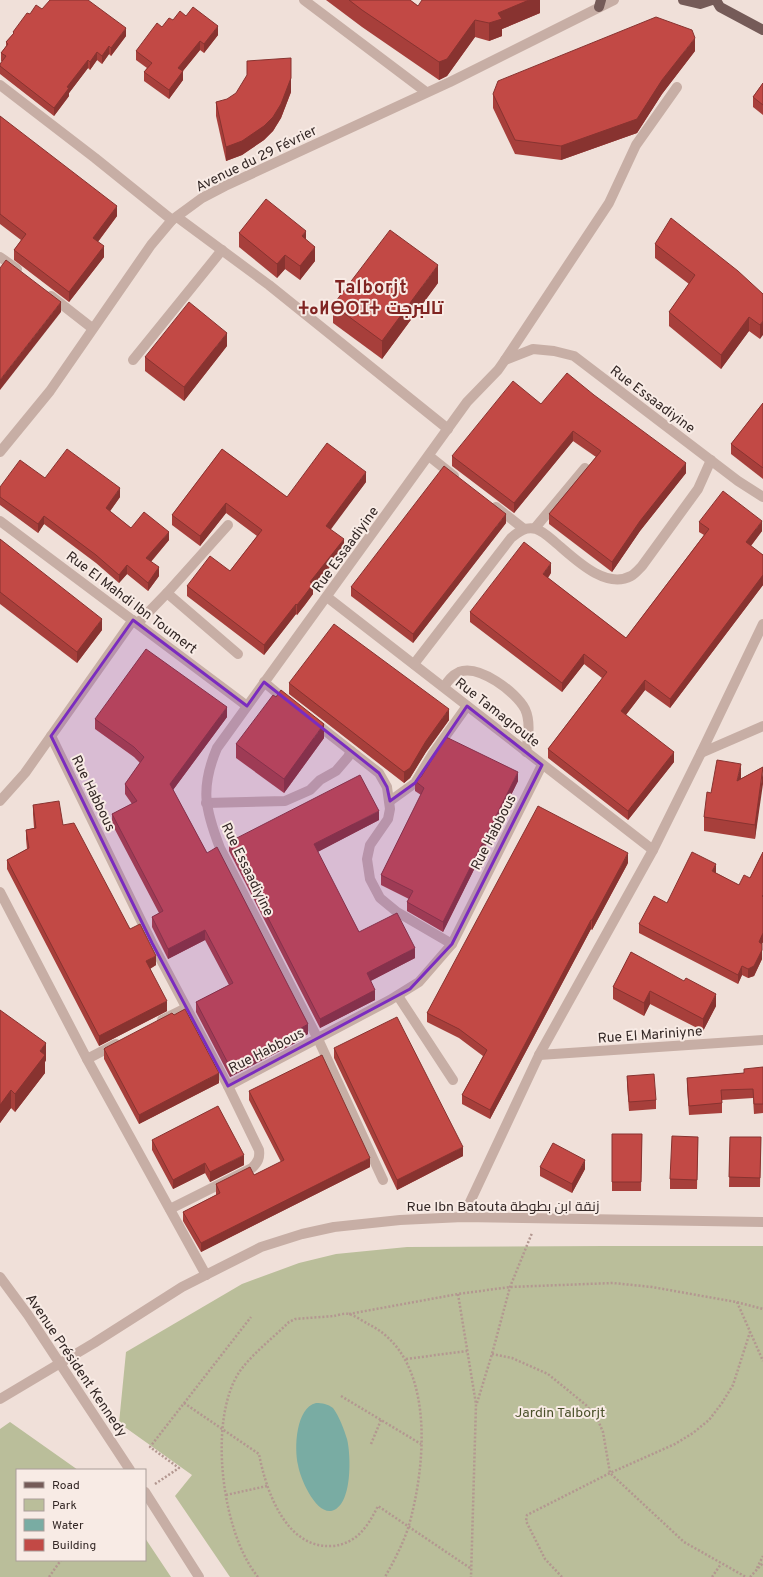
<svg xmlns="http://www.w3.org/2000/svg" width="763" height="1577" font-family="Overpass,Cairo,'Noto Sans Tifinagh',sans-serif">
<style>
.green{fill:#babe9a}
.water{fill:#79aca3}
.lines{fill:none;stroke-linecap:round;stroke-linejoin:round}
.path{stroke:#b39790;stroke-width:2.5;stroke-dasharray:2 2;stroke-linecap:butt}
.minor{stroke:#c7aea5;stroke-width:10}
.major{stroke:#755b58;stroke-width:10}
.wall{fill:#a73f3b}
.shaded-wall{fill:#883330}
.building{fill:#c24945;stroke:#883330}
.marked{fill:#7b2cbf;fill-opacity:0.2;stroke:#7b2cbf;stroke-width:3;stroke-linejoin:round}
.labels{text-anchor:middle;stroke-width:4;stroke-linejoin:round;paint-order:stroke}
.street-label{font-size:14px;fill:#342826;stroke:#f8ebe5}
.park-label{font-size:14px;fill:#4b512b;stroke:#f8ebe5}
.district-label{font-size:18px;font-weight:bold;letter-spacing:1px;fill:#802422;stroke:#f8ebe5}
</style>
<rect width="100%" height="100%" fill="#f0e0d9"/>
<!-- green -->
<g class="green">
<path d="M605,1246H763V1577H230L175,1496L192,1475L119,1423L126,1352L242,1284L299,1263L336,1254L407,1247Z"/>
<path d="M10,1422L78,1470H17V1560H145V1538L171,1577H0V1429Z"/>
</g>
<!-- water -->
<path class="water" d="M316,1403C322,1403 328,1404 333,1408C339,1416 344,1429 347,1439C351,1454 353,1507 331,1511C315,1513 300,1478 298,1465C294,1447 296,1408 316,1403Z"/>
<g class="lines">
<!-- path -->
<g class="path">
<path d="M458,1294L476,1404L471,1577"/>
<path d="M737,1302L763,1361"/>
<path d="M349,1314L458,1294L510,1287L613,1283L652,1287L736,1302L763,1309"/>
<path d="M492,1354L512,1358L548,1374L586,1405L597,1418L603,1432L610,1473L684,1542L746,1577"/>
<path d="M406,1359L467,1351"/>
<path d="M341,1396L421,1444"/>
<path d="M184,1403L259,1454C266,1491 286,1549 332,1546C357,1544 368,1526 378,1506L470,1568"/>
<path d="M477,1403L492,1354L510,1287L532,1233"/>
<path d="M371,1444L381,1420"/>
<path d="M155,1484L179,1468L150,1447L251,1317"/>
<path d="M226,1495L267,1486"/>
<path d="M757,1568L763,1556"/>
<path d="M49,1577L61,1560"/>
<path d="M258,1577C222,1534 207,1419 240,1371C253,1353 273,1338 289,1322L295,1319C308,1318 321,1317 334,1316C338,1315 345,1313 349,1314C356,1316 364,1322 370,1325C436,1359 426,1465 409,1525C404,1542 394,1561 385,1577"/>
<path d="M562,1577L545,1559L526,1521L527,1515L610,1473L675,1444L693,1433L709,1420L722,1403L733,1385L750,1332"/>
<path d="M712,1577L721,1564"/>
<path d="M750,1577L763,1563"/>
</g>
<!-- minor -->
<g class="minor">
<path d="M304,0L426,92"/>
<path d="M0,85L95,158L172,220"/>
<path d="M177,217L269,285L448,429"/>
<path d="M0,257L17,269"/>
<path d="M51,296L92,328"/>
<path d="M133,360L222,250"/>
<path d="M505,360L609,203L636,145L677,87"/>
<path d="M0,452L50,391L151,245L172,220L202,198L225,186L450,82L614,0"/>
<path d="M429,456L454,476"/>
<path d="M496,507L524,529"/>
<path d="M0,521L247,706"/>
<path d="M535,528L585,468"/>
<path d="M167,593L238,654"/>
<path d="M327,597L653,850"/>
<path d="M138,623L167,593L228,525"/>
<path d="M414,664L511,538C518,532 526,526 536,529C543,531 550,538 556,543C574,558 605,590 631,576C635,574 639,569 642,566L698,489L711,460"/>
<path d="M264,682L289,703"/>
<path d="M444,687C448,681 452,675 459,672C479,664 516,692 525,709C531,722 528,738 526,752"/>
<path d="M314,722L379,773L387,787L390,809L388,819L370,845L367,859L370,879L380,898L397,912L452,944"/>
<path d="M51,736L152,943L228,1086L390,1000L419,982L452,944L542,765"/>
<path d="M701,753L763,726"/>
<path d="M0,801L25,773L133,620"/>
<path d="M390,801L415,783L432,755L467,706"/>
<path d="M206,803L285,801L310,790L320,780L336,771L348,757L351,751"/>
<path d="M0,892L87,1059L206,1275"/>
<path d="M398,996L453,1080"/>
<path d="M162,1020L186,1008"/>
<path d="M539,1055L763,1040"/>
<path d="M87,1059L116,1044"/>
<path d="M383,1180L318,1039L220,848C205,809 200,788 217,748L467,402L498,370L505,360L533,349L554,351L574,356L738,481L763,497"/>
<path d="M170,1209L252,1168C258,1162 260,1158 259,1150L228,1086"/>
<path d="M463,1217L539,1055L653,850L701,753L763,624"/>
<path d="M0,1277L28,1315L130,1470"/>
<path d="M0,1399L94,1343L182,1287L261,1247L302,1234L334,1227L400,1220L463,1217L763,1222"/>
<path d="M145,1492L199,1577"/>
</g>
<!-- major -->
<g class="major">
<path d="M683,0L700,4L712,0"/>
<path d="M716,0L720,7L763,30"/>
<path d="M599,7L601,0"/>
</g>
</g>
<!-- wall -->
<g class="wall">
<path d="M326,0H410L418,6L540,0V13L502,29V36L489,41L475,37L447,76L439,80L362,27Z"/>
<path d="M42,9L126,36L111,56L109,54L102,64L97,60L90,70L88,68L69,93V96L54,116L0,74V64L2,61H1V53L6,46V42L13,34V32L30,14Z"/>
<path d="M173,20L218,35L204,53L200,50L183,71V80L169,99L144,81V72L147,68L136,60V51L162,27Z"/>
<path d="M695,51L662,94L637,133L561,160L515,154L493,108V94Z"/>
<path d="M763,83V115L753,107V97Z"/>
<path d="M291,92L281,118L273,131L264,140L242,155L226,161L216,116V102Z"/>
<path d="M0,116L117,216L98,242L104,257L69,302L14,260V250L21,240L0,224Z"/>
<path d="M239,233L306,240L315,261L300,280L285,269L277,278L239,247Z"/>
<path d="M655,244L763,294L760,339L749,331L721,369L669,326V312L689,284L655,258Z"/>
<path d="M438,283L382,359L333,323V305Z"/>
<path d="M227,346L184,401L145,371V357Z"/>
<path d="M763,403V479L731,454V444Z"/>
<path d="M541,404L686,473L640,531L612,572L549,524V514L596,457L573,441L514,513L452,466V456Z"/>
<path d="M222,449L287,497L366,482L330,529L344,549L313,588V594L305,605L297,615L296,614L264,655L187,596V586L230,571L257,536L226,513L200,546L172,525V515Z"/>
<path d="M45,478L120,497L110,511L131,528L169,540L151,562L159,576L148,591L127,574L119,583L96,563L44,524L38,533L0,505V487Z"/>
<path d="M699,522L762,531L751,546L763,555V585L670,708L645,690L626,715L674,762L628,820L548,758V749L602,678L584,664L562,692L470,622V612L551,573L548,578L626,638L704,535L699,532Z"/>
<path d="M506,523L413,643L351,596V587Z"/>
<path d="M0,539L102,630L77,663L0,604Z"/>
<path d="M289,683L449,720L426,752L410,778L404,783L289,694Z"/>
<path d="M227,717L173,790L207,853L308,1034L299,1039V1041L230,1077L196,1012V1002L229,985L205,940L168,959L152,927V917L159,913L112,824V814L132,804L125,794V784L140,763L134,757L95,729V719Z"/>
<path d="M324,738L284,793L236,758V744Z"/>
<path d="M763,767L755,839L704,831V817L711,793L741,778L740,779Z"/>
<path d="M415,781H518L443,932L407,911V902L409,899L381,885V875L421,795L415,791Z"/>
<path d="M33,805L63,825L130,929L156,965L150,969L167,1011L99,1046L7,869V860L27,849L26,839V830L34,828L33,814Z"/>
<path d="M379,820L317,852L359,932L415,958L370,981L375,1000L320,1028L229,851V842Z"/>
<path d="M763,852V942L762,944V959L754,976L748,978L742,975L738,984L639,933V924L667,903L716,873L739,885L750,878Z"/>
<path d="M628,863L592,930L591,929L490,1119L462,1104V1095L483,1056L459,1038L427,1022V1013Z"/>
<path d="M631,952L716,1006L703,1031L650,1004L644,1016L613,999V987Z"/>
<path d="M0,1010L46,1060L45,1062V1073L15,1112L11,1108L0,1123Z"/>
<path d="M334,1048L463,1156L397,1190L334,1058Z"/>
<path d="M104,1049L219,1083L139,1124L104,1059Z"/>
<path d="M763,1067V1113L754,1114L753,1098L722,1100V1113L689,1115L687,1088V1078L744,1073Z"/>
<path d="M627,1076L656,1100V1109L629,1111L627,1085Z"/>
<path d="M249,1091L370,1167L201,1252L183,1221V1212L216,1195V1184L254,1175L281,1162L249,1100Z"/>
<path d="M612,1134H642L641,1191H612Z"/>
<path d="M698,1137L697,1189H670V1179Z"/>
<path d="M730,1137H761L760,1187H729Z"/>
<path d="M152,1140L244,1165L210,1182L205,1173L173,1189L152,1150Z"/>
<path d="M540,1167L585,1169L572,1193L540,1176Z"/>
</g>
<!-- shaded-wall -->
<g class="shaded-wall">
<path d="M529,0H540V13L502,29V36L489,41V23L498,13Z"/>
<path d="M475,20V37L447,76L439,80V62Z"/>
<path d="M218,26V35L204,53V44Z"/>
<path d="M126,28V36L111,56V48Z"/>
<path d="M695,38V51L662,94L637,133L561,160V146L662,80Z"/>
<path d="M200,41V50L178,77V68Z"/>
<path d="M109,46V54L102,64V56Z"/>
<path d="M97,52V60L90,70V62Z"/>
<path d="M291,58V92L281,118L273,131L264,140L242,155L226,161V147Z"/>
<path d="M88,60V68L69,93V96L54,116V108L67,87Z"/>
<path d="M183,71V80L169,99V90Z"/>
<path d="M117,206V216L93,248V238Z"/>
<path d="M306,231V245L302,236Z"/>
<path d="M104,246V257L69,302V292Z"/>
<path d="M315,247V261L300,280V266Z"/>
<path d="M285,255V269L277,278V264Z"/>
<path d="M438,265V283L382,359V341Z"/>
<path d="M61,302V312L0,390V380Z"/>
<path d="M749,317V331L721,369V355Z"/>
<path d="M763,321V335L760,339V325Z"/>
<path d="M227,333V346L184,401V387Z"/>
<path d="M573,431V441L514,513V503Z"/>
<path d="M686,463V473L640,531L612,572V562L640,521Z"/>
<path d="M366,472V482L326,536V526Z"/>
<path d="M120,488V497L106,517V508Z"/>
<path d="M226,503V513L200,546V536Z"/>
<path d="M506,514V523L413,643V634Z"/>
<path d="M44,516V524L38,533V524Z"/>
<path d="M762,521V531L746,552V542Z"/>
<path d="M169,532V540L146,567V558Z"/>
<path d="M344,539V549L313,588V594L297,615V605L310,582Z"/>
<path d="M551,563V573L543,584V574Z"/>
<path d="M127,565V574L119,583V575Z"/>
<path d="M159,567V576L148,591V583Z"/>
<path d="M763,575V585L670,708V699Z"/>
<path d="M296,604V614L264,655V645Z"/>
<path d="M102,619V630L77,663V652Z"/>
<path d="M584,654V664L562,692V683Z"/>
<path d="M645,680V690L621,721V711Z"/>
<path d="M227,707V717L170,794V784Z"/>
<path d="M449,709V720L426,752L410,778L404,783V772Z"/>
<path d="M324,724V738L284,793V779Z"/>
<path d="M674,752V762L628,820V811Z"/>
<path d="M741,764V778L737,795V781Z"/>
<path d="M763,770V784L755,839V825Z"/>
<path d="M518,772V781L443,932V922Z"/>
<path d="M379,811V820L314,854V844Z"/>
<path d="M628,853V863L592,930V920Z"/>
<path d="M716,864V874L712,871Z"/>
<path d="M591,920V929L490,1119V1110Z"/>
<path d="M205,930V940L168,959V949Z"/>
<path d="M763,933V942L759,951V942Z"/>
<path d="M415,948V958L367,983V973Z"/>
<path d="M762,950V959L754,976L748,978V969Z"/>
<path d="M156,956V965L146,971V961Z"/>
<path d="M742,966V975L738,984V975Z"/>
<path d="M375,990V1000L320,1028V1019Z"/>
<path d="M650,991V1004L644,1016V1003Z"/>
<path d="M716,994V1006L703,1031V1019Z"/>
<path d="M167,1001V1011L99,1046V1036Z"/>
<path d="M308,1024V1034L299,1039V1041L230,1077V1067Z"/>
<path d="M46,1043V1060L45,1062V1073L15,1112V1094L40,1051Z"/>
<path d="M219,1073V1083L139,1124V1115Z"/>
<path d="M11,1090V1108L0,1123V1105Z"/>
<path d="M463,1147V1156L397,1190V1180Z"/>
<path d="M244,1155V1165L210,1182V1172Z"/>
<path d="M370,1158V1167L201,1252V1243Z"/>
<path d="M585,1160V1169L572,1193V1184Z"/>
<path d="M205,1163V1173L173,1189V1180Z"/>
</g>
<!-- building -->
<g class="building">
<path d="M50,0H88L126,28L111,48L109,46L102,56L97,52L90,62L88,60L67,87L69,88L54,108L0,66V64L6,56L1,53L8,44L6,42L14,33L13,32L27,13L30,14L36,5L42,9Z"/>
<path d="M349,0H410L418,6L422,0H529L498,13L502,19L489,23L475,20L447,59L439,62L362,10Z"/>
<path d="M193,7L218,26L204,44L200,41L178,68L183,71L169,90L144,72L152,63L136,51L157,23L162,27L169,18L173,20L180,11L186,16Z"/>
<path d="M656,17L692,30L695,38L662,80L637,119L561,146L515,140L493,94L498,81Z"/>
<path d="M291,58V78L281,104L273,117L264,126L242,141L226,147L216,102L227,99L236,93L247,75V61Z"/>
<path d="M763,83V105L753,97Z"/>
<path d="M0,116L117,206L93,238L104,246L69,292L14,250L26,234L0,214Z"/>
<path d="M266,199L306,231L302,236L315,247L300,266L285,255L277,264L239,233Z"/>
<path d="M671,218L738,271L763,294V321L760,325L749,317L721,355L669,312L695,275L655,244Z"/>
<path d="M390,230L438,265L382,341L333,305Z"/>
<path d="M6,260L61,302L0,380V268Z"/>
<path d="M189,302L227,333L184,387L145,357Z"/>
<path d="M567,373L594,395L686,463L640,521L612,562L549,514L601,451L573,431L514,503L452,456L513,381L541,404Z"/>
<path d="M763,403V468L731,444Z"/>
<path d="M327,443L366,472L326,526L344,539L310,582L313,584L305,595L297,605L296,604L264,645L187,586L210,556L230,571L262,530L226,503L200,536L172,515L222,449L287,497Z"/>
<path d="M67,449L120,488L106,508L131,528L144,512L169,532L146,558L159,567L148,583L127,565L119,575L96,555L44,516L38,524L0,497V487L20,460L45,478Z"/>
<path d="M444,466L506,514L413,634L351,587Z"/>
<path d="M723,491L762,521L746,542L763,555V575L670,699L645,680L621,711L674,752L628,811L548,749L607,672L584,654L562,683L470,612L524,542L551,563L543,574L626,638L709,529L699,522Z"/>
<path d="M0,539L102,619L77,652L0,592Z"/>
<path d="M334,624L449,709L426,741L410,768L404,772L289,683Z"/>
<path d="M146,649L227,707L170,784L207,853L217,847L308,1024L298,1030L299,1031L230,1067L196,1002L233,983L205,930L168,949L152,917L163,911L112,814L137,801L125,784L144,757L134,747L95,719Z"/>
<path d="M281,690L324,724L284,779L236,744L273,695L276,697Z"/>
<path d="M446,737L518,772L443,922L407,902L413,891L381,875L424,788L415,781L421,777Z"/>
<path d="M717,760L741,764L737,781L763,767L755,825L704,817L707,792L711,793Z"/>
<path d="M360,775L379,811L314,844L359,932L397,913L415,948L367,973L375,990L320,1019L229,842Z"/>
<path d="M59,801L63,825L74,823L130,929L140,924L156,956L146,961L167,1001L99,1036L7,860L29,848L26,830L36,828L33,805Z"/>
<path d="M538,806L628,853L592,920H591L490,1110L462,1095L487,1050L459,1029L427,1013Z"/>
<path d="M692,852L716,864L712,871L739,885L744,875L750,878L763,852V895L762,896L763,897V933L759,942L762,944V950L754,966L748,969L742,966L738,975L639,924L654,896L667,903Z"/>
<path d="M631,952L684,981L686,978L716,994L703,1019L650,991L644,1003L613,987Z"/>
<path d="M185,1009L219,1073L139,1115L104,1049L105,1048L172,1013L174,1015Z"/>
<path d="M0,1010L46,1043L40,1051L45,1055L15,1094L11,1090L0,1105Z"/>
<path d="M397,1017L463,1147L397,1180L334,1048Z"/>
<path d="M322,1055L370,1158L201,1243L183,1212L220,1193L216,1184L250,1167L254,1175L284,1160L249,1091Z"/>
<path d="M763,1067V1104H754L753,1089L721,1090L722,1103L689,1106L687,1078L744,1073V1069Z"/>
<path d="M654,1074L656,1100L629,1102L627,1076Z"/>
<path d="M218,1106L244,1155L210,1172L205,1163L173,1180L152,1140Z"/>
<path d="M612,1134H642L641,1182H612Z"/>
<path d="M672,1136L698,1137L697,1180L670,1179Z"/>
<path d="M730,1137H761L760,1178L729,1177Z"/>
<path d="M553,1143L585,1160L572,1184L540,1167Z"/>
</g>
<!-- marked area -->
<path class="marked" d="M133,620L247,706L264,682L379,773L387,787L390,801L415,783L467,706L542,765L452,944L410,989L228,1086L152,943L51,736Z"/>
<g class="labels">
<!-- street labels -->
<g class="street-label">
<text transform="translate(256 158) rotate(-26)" y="5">Avenue du 29 Février</text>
<text transform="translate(653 399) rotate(37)" y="5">Rue Essaadiyine</text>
<text transform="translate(345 549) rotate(-54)" y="5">Rue Essaadiyine</text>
<text transform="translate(132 602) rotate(37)" y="5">Rue El Mahdi Ibn Toumert</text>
<text transform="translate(498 712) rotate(38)" y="5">Rue Tamagroute</text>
<text transform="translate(94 793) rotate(64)" y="5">Rue Habbous</text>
<text transform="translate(493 832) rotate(-63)" y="5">Rue Habbous</text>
<text transform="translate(248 869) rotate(64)" y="5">Rue Essaadiyine</text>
<text transform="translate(650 1034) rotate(-4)" y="5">Rue El Mariniyne</text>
<text transform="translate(266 1050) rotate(-27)" y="5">Rue Habbous</text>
<text x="503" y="1211">Rue Ibn Batouta زنقة ابن بطوطة</text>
<text transform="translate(77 1365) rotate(56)" y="5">Avenue Président Kennedy</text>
</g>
<!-- park labels -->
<g class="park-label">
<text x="560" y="1417">Jardin Talborjt</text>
</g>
<!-- district labels -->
<g class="district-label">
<text x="371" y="293">Talborjt<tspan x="371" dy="21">ⵜⴰⵍⴱⵔⵊⵜ تالبرجت</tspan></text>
</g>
</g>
<!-- legend -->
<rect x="16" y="1469" width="130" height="92" fill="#f8ebe5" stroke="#aa9d99"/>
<rect x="24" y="1482" width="20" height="6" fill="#755b58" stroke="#aa9d99"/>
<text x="52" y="1489" font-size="12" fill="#342826">Road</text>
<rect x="24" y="1499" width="20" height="12" fill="#babe9a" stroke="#aa9d99"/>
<text x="52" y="1509" font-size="12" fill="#342826">Park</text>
<rect x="24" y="1519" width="20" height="12" fill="#79aca3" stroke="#aa9d99"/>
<text x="52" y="1529" font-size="12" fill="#342826">Water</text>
<rect x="24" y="1539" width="20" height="12" fill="#c24945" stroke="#aa9d99"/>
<text x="52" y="1549" font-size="12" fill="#342826">Building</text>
</svg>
